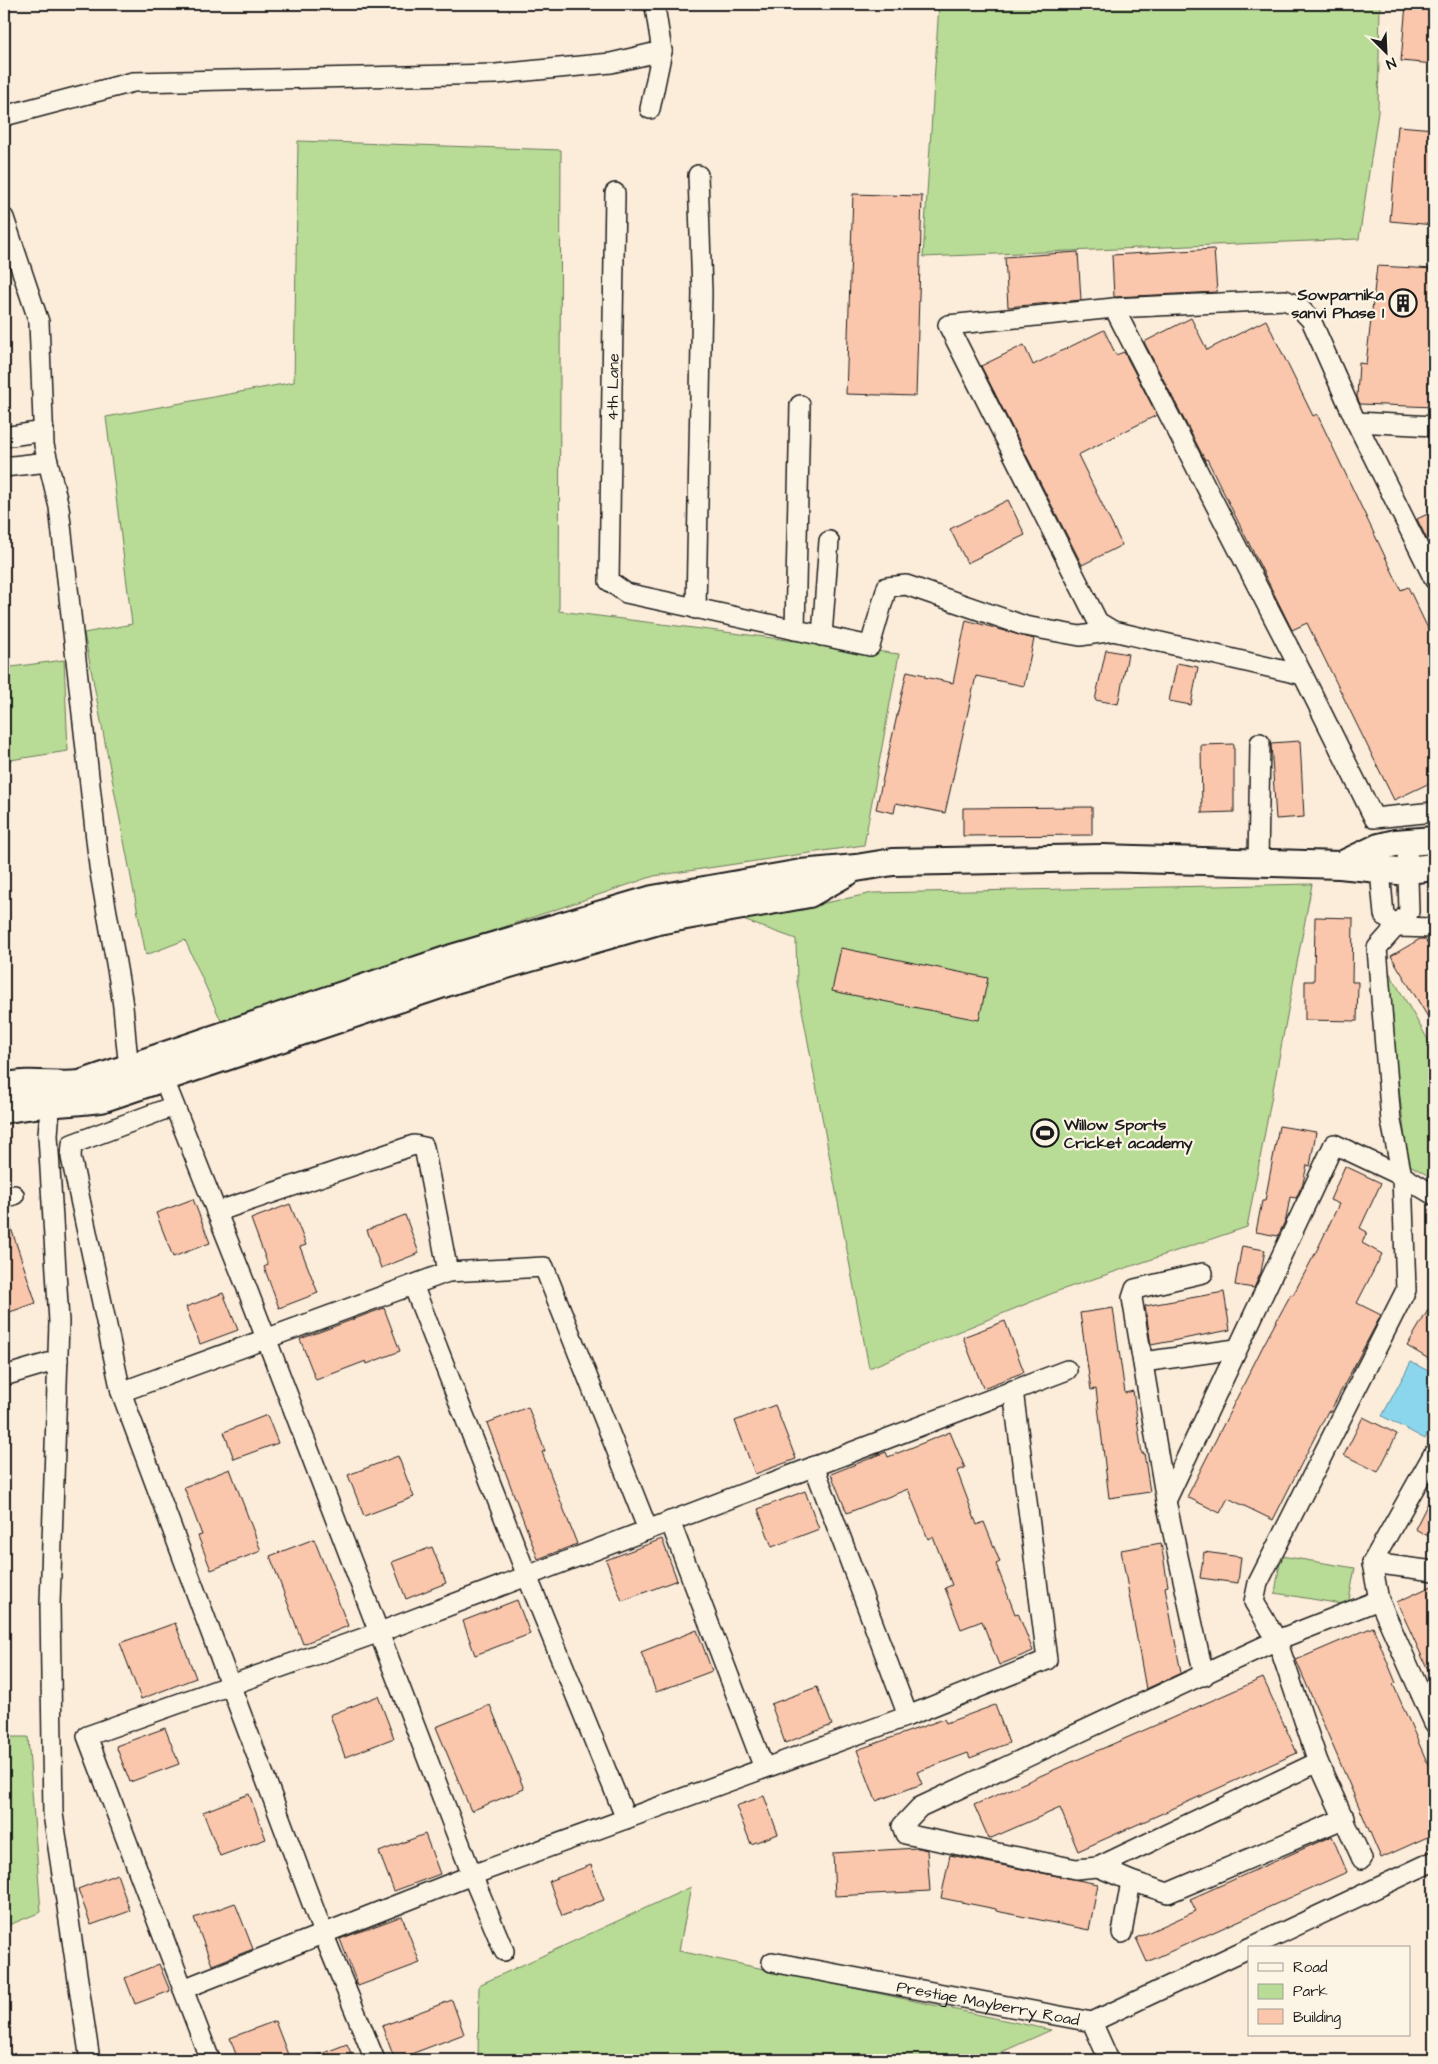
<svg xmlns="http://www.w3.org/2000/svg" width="1438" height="2064" font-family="'Architects Daughter',sans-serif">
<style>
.green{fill:#b8db96;stroke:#6a7c59}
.water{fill:#8cd6ed;stroke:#5f8c99}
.building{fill:#fbc7ac;stroke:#1c1c1c}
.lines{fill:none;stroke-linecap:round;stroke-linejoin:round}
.street-casing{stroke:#1c1c1c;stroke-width:22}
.secondary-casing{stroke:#1c1c1c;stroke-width:30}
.street{stroke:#fcf5e5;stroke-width:19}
.secondary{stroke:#fcf5e5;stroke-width:26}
.labels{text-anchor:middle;stroke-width:4.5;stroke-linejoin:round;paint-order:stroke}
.poi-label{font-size:16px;font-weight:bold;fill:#1c1c1c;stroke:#fcf5e5;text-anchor:end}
.street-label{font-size:16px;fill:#1c1c1c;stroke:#fcf5e5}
</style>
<rect width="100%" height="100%" fill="#fcecda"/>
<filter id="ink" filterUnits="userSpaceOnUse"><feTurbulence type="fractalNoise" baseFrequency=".02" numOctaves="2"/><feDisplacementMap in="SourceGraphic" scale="10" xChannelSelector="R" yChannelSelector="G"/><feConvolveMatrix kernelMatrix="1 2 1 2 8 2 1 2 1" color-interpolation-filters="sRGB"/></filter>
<g filter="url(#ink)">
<!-- green -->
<g class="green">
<path d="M939,4H1380L1378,112L1359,239L923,257Z"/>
<path d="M298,141L561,150L559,611L899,654L864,845L654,876L222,1023L185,940L146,955L84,633L132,624L106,417L294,382Z"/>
<path d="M64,660L68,751L4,761V668Z"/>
<path d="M1312,884L1247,1227L1058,1291L869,1368L797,983L796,939L743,920L873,893Z"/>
<path d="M1384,963L1434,1050V1179L1408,1164Z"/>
<path d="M1281,1556L1355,1568L1348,1605L1275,1593Z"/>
<path d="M4,1737H28L41,1912L4,1927Z"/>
<path d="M691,1887L679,1951L1051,2030L984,2060H478L479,1985Z"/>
</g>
<!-- water -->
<path class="water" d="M1411,1362L1434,1374V1421L1425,1439L1382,1416Z"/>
<!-- building -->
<g class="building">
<path d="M1406,4H1434V64L1401,61Z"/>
<path d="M1398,126L1434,129V225L1390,221Z"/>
<path d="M853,194L922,196L916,396L846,394Z"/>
<path d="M1214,249L1217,292L1114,297L1112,255Z"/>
<path d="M1078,252L1081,300L1008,307L1005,257Z"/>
<path d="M1377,266L1434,269V407L1360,404L1357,397L1359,363L1366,364Z"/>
<path d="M1191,318L1207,350L1266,320L1313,416L1317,414L1401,590L1408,587L1434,641V781L1394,800L1307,623L1292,630L1207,459L1205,460L1144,342Z"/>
<path d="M1104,330L1116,355L1124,352L1157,415L1078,455L1122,545L1082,565L981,366L1024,345L1033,365Z"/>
<path d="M1008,500L1025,535L967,563L950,529Z"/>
<path d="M1434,511V554L1417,519Z"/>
<path d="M966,620L1034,639L1024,686L976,676L945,813L896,803L894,813L876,809L907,671L925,675L924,677L953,683Z"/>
<path d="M1106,650L1128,654L1118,704L1095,700Z"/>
<path d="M1177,663L1198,667L1191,705L1169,701Z"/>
<path d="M1300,741L1304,817L1276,819L1271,743Z"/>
<path d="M1234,744V812L1202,813L1201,745Z"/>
<path d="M1092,807V835L963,836V808Z"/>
<path d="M1315,917L1353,918L1352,982H1358L1357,1021L1305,1020V981H1314Z"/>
<path d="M1420,939H1425L1434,954V1027L1391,956Z"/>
<path d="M841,948L988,978L979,1020L832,991Z"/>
<path d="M1279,1126L1316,1132L1310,1166L1307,1165L1303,1183L1296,1198L1290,1197L1286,1219L1278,1236L1256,1232L1262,1201H1265Z"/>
<path d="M1345,1166L1381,1183L1360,1228L1367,1232L1362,1243L1382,1254L1357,1303L1381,1315L1330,1412L1328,1411L1273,1520L1228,1498L1220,1513L1187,1497L1264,1344L1291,1294L1293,1295L1318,1248L1339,1204L1330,1200Z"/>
<path d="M193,1199L210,1243L173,1257L156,1213Z"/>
<path d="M290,1204L306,1245L300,1247L318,1293L279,1308L264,1267L268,1265L251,1219Z"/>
<path d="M6,1213L36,1303L4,1314V1214Z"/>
<path d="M405,1215L419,1253L381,1268L367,1230Z"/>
<path d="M1242,1246L1265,1250L1261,1272L1254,1288L1235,1285Z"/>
<path d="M1224,1292L1230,1330L1151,1345L1145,1306Z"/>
<path d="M223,1293L238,1330L200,1344L186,1307Z"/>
<path d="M1434,1300V1362L1407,1346Z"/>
<path d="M384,1308L400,1351L367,1364L366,1361L316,1380L300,1339Z"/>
<path d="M1113,1308L1125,1393L1133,1391L1142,1454L1144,1453L1150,1492L1109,1498L1096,1389L1091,1390L1080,1313Z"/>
<path d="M1005,1321L1024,1372L983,1388L963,1337Z"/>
<path d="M775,1405L796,1459L755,1474L735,1421Z"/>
<path d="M528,1407L545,1451L542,1452L577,1544L538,1559L487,1423Z"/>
<path d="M267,1415L278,1443L234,1459L224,1432Z"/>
<path d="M1363,1417L1397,1434L1378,1472L1344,1455Z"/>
<path d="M950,1432L965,1468L957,1471L977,1525L984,1522L1000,1562L996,1564L1015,1614L1018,1613L1033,1651L999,1665L982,1621L961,1629L945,1588L952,1585L933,1537L928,1539L908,1489L847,1513L831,1474L886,1452L888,1457Z"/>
<path d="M398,1456L414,1497L364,1516L348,1475Z"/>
<path d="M230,1469L261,1551L211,1570L198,1536L202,1535L184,1487Z"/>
<path d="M805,1491L819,1529L772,1547L758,1509Z"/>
<path d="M1434,1491V1539L1415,1529Z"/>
<path d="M314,1539L348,1626L303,1644L270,1556Z"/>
<path d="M662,1539L677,1580L622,1601L606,1560Z"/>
<path d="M1161,1543L1168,1586L1165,1587L1181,1673L1146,1689L1121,1550Z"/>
<path d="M432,1547L446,1583L406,1599L392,1562Z"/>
<path d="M1204,1552L1241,1557L1238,1583L1200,1578Z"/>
<path d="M1434,1585V1683L1397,1602Z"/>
<path d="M517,1600L530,1634L475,1655L463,1621Z"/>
<path d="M175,1623L196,1678L141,1699L120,1643Z"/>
<path d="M1373,1627L1396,1683L1393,1684L1434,1778V1834L1381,1858L1296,1660Z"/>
<path d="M697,1630L712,1671L656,1692L641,1652Z"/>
<path d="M1263,1678L1297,1753L1078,1851L1060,1808L989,1839L974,1805Z"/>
<path d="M817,1687L832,1725L785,1743L771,1704Z"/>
<path d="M378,1696L394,1738L345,1757L330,1715Z"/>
<path d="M490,1705L524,1789L471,1811L436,1727Z"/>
<path d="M995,1705L1009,1743L970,1758L968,1753L917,1772L922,1784L876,1801L857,1750L944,1719L946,1723Z"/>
<path d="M165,1728L179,1764L130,1782L116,1746Z"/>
<path d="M249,1794L266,1839L220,1856L203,1812Z"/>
<path d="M764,1796L778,1834L751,1844L736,1806Z"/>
<path d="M425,1834L440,1874L394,1891L379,1852Z"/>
<path d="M1332,1836L1347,1872L1147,1962L1136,1938L1196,1911L1190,1899Z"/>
<path d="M918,1848L927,1850L930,1891L835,1896L833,1853Z"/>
<path d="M950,1855L1098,1884L1089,1930L996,1911V1909L941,1898Z"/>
<path d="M591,1865L604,1900L562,1916L549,1881Z"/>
<path d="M117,1874L130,1911L91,1925L78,1889Z"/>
<path d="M235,1903L253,1949L212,1965L194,1918Z"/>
<path d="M402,1916L420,1963L358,1986L340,1939Z"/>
<path d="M159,1964L170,1991L135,2004L125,1978Z"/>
<path d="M452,2000L464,2034L395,2060L382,2026Z"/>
<path d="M275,2021L290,2060H238L230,2038Z"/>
<path d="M347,2044L354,2060H308V2059Z"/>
</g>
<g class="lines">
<!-- street casing -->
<g class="street-casing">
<g id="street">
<path d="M650,109L662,51L655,7L653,4"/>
<path d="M4,116L133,82L496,74L611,63L662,51"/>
<path d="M615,193L609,581L626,593L870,646L887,587L906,585L1025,626L1080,636L1113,631"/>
<path d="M4,218L39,322L44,445L59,507L99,866C106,910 115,954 122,999C126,1026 125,1053 132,1079"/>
<path d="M1114,308L1303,675L1374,818L1434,812"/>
<path d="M1356,422L1434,426"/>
<path d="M4,437L44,431"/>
<path d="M4,467L48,462"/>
<path d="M696,609L702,292L698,175"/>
<path d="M795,630L800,405"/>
<path d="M822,636L829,541"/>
<path d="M1303,675L1113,631L1098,622L948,325L1114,308L1285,300L1298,306L1311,320L1356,422L1434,579"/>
<path d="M1379,859L1384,915L1398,927L1434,928"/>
<path d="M1258,863L1260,743"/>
<path d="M159,1067L246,1286L472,1875L504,1951"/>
<path d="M51,1093L48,1135L59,1322L50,1605L53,1814L90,2060"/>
<path d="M4,1198L14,1195"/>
<path d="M216,1212L414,1145L424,1147L448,1272"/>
<path d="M1203,1273L1135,1289L1132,1298L1166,1501L1204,1676"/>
<path d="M413,1285L527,1576L626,1819"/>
<path d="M1143,1362L1236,1349"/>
<path d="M4,1376L58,1360"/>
<path d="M121,1392L71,1157L72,1144L174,1106"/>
<path d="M1434,1453L1372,1563L1379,1600L1434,1723"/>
<path d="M1166,1501L1334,1144L1402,1176L1434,1195"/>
<path d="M670,1521L764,1768"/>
<path d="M1372,1563L1434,1571"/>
<path d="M908,1716L1047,1660L1013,1390"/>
<path d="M1318,1762L1098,1867L1076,1869L905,1834L902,1826L920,1807L1277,1640L1379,1600"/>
<path d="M1362,1859L1318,1762L1277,1640L1254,1602L1258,1583L1406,1290L1402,1176L1391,1121L1377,948L1409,912L1407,842"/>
<path d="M1098,1867L1131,1881L1168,1893L1345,1818"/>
<path d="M1122,1933L1131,1881"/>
<path d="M1249,1948L1434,1861"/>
<path id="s1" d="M772,1962L1092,2022L1249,1948"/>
<path d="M183,1989L472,1875L908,1716L814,1466"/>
<path d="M1092,2022L1109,2060"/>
<path d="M210,2060L87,1736L380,1632L1067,1370"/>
<path d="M375,2060L323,1933L121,1392L448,1272L544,1267L648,1530"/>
</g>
</g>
<!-- secondary casing -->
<g class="secondary-casing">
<g id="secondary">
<path d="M1341,865L1379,847L1395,843L1434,840"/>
<path d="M4,1087C29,1080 55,1087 80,1084L452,958L653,899L801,873L856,868L893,862L1102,858L1340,865L1398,871L1434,867"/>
<path d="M4,1110C36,1102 69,1104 101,1099L458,979L658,921L809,894L848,872"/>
</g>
</g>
<!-- street -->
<use href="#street" class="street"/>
<!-- secondary -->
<use href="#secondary" class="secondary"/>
</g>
</g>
<!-- icons -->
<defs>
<g id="building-ring" transform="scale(1.4375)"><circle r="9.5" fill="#fcf5e5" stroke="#1c1c1c" stroke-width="1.5"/><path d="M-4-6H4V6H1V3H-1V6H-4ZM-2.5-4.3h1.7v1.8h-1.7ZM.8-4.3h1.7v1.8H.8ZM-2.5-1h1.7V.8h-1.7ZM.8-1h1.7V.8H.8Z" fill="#1c1c1c"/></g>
<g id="stadium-ring" transform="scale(1.4375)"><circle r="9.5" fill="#fcf5e5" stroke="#1c1c1c" stroke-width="1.5"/><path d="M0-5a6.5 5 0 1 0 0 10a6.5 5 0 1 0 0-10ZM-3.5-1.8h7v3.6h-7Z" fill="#1c1c1c"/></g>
</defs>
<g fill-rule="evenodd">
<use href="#building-ring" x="1403" y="303"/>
<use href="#stadium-ring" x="1045" y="1133"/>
</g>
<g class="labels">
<!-- poi labels -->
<g class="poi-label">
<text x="1384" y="300">Sowparnika<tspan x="1384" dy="18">sanvi Phase 1</tspan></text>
<text x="1064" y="1130" text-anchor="start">Willow Sports<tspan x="1064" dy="18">Cricket academy</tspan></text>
</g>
<!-- street labels -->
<g class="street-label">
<text transform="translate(612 387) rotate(-89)" y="6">4th Lane</text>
<text dy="6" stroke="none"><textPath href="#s1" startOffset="220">Prestige Mayberry Road</textPath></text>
</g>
</g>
<!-- margin -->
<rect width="1438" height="2064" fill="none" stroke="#fcf5e5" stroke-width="20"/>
<rect x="10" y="10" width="1418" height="2044" fill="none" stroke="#1c1c1c" stroke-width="2" filter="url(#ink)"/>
<!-- legend -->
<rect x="1248" y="1946" width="162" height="90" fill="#fcf5e5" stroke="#a29e95"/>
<rect x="1258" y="1963" width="25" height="8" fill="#fcf5e5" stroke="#a29e95"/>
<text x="1293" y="1972" font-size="15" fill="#1c1c1c">Road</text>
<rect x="1258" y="1984" width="25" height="15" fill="#b8db96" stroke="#a29e95"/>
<text x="1293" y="1996" font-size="15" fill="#1c1c1c">Park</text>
<rect x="1258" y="2009" width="25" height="15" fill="#fbc7ac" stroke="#a29e95"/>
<text x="1293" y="2022" font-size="15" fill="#1c1c1c">Building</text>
<!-- north arrow -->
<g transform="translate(1386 52) rotate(156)" stroke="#fcf5e5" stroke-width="4" paint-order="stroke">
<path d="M0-4L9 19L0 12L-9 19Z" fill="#1c1c1c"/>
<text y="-8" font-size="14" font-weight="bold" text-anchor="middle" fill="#1c1c1c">N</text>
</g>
</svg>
